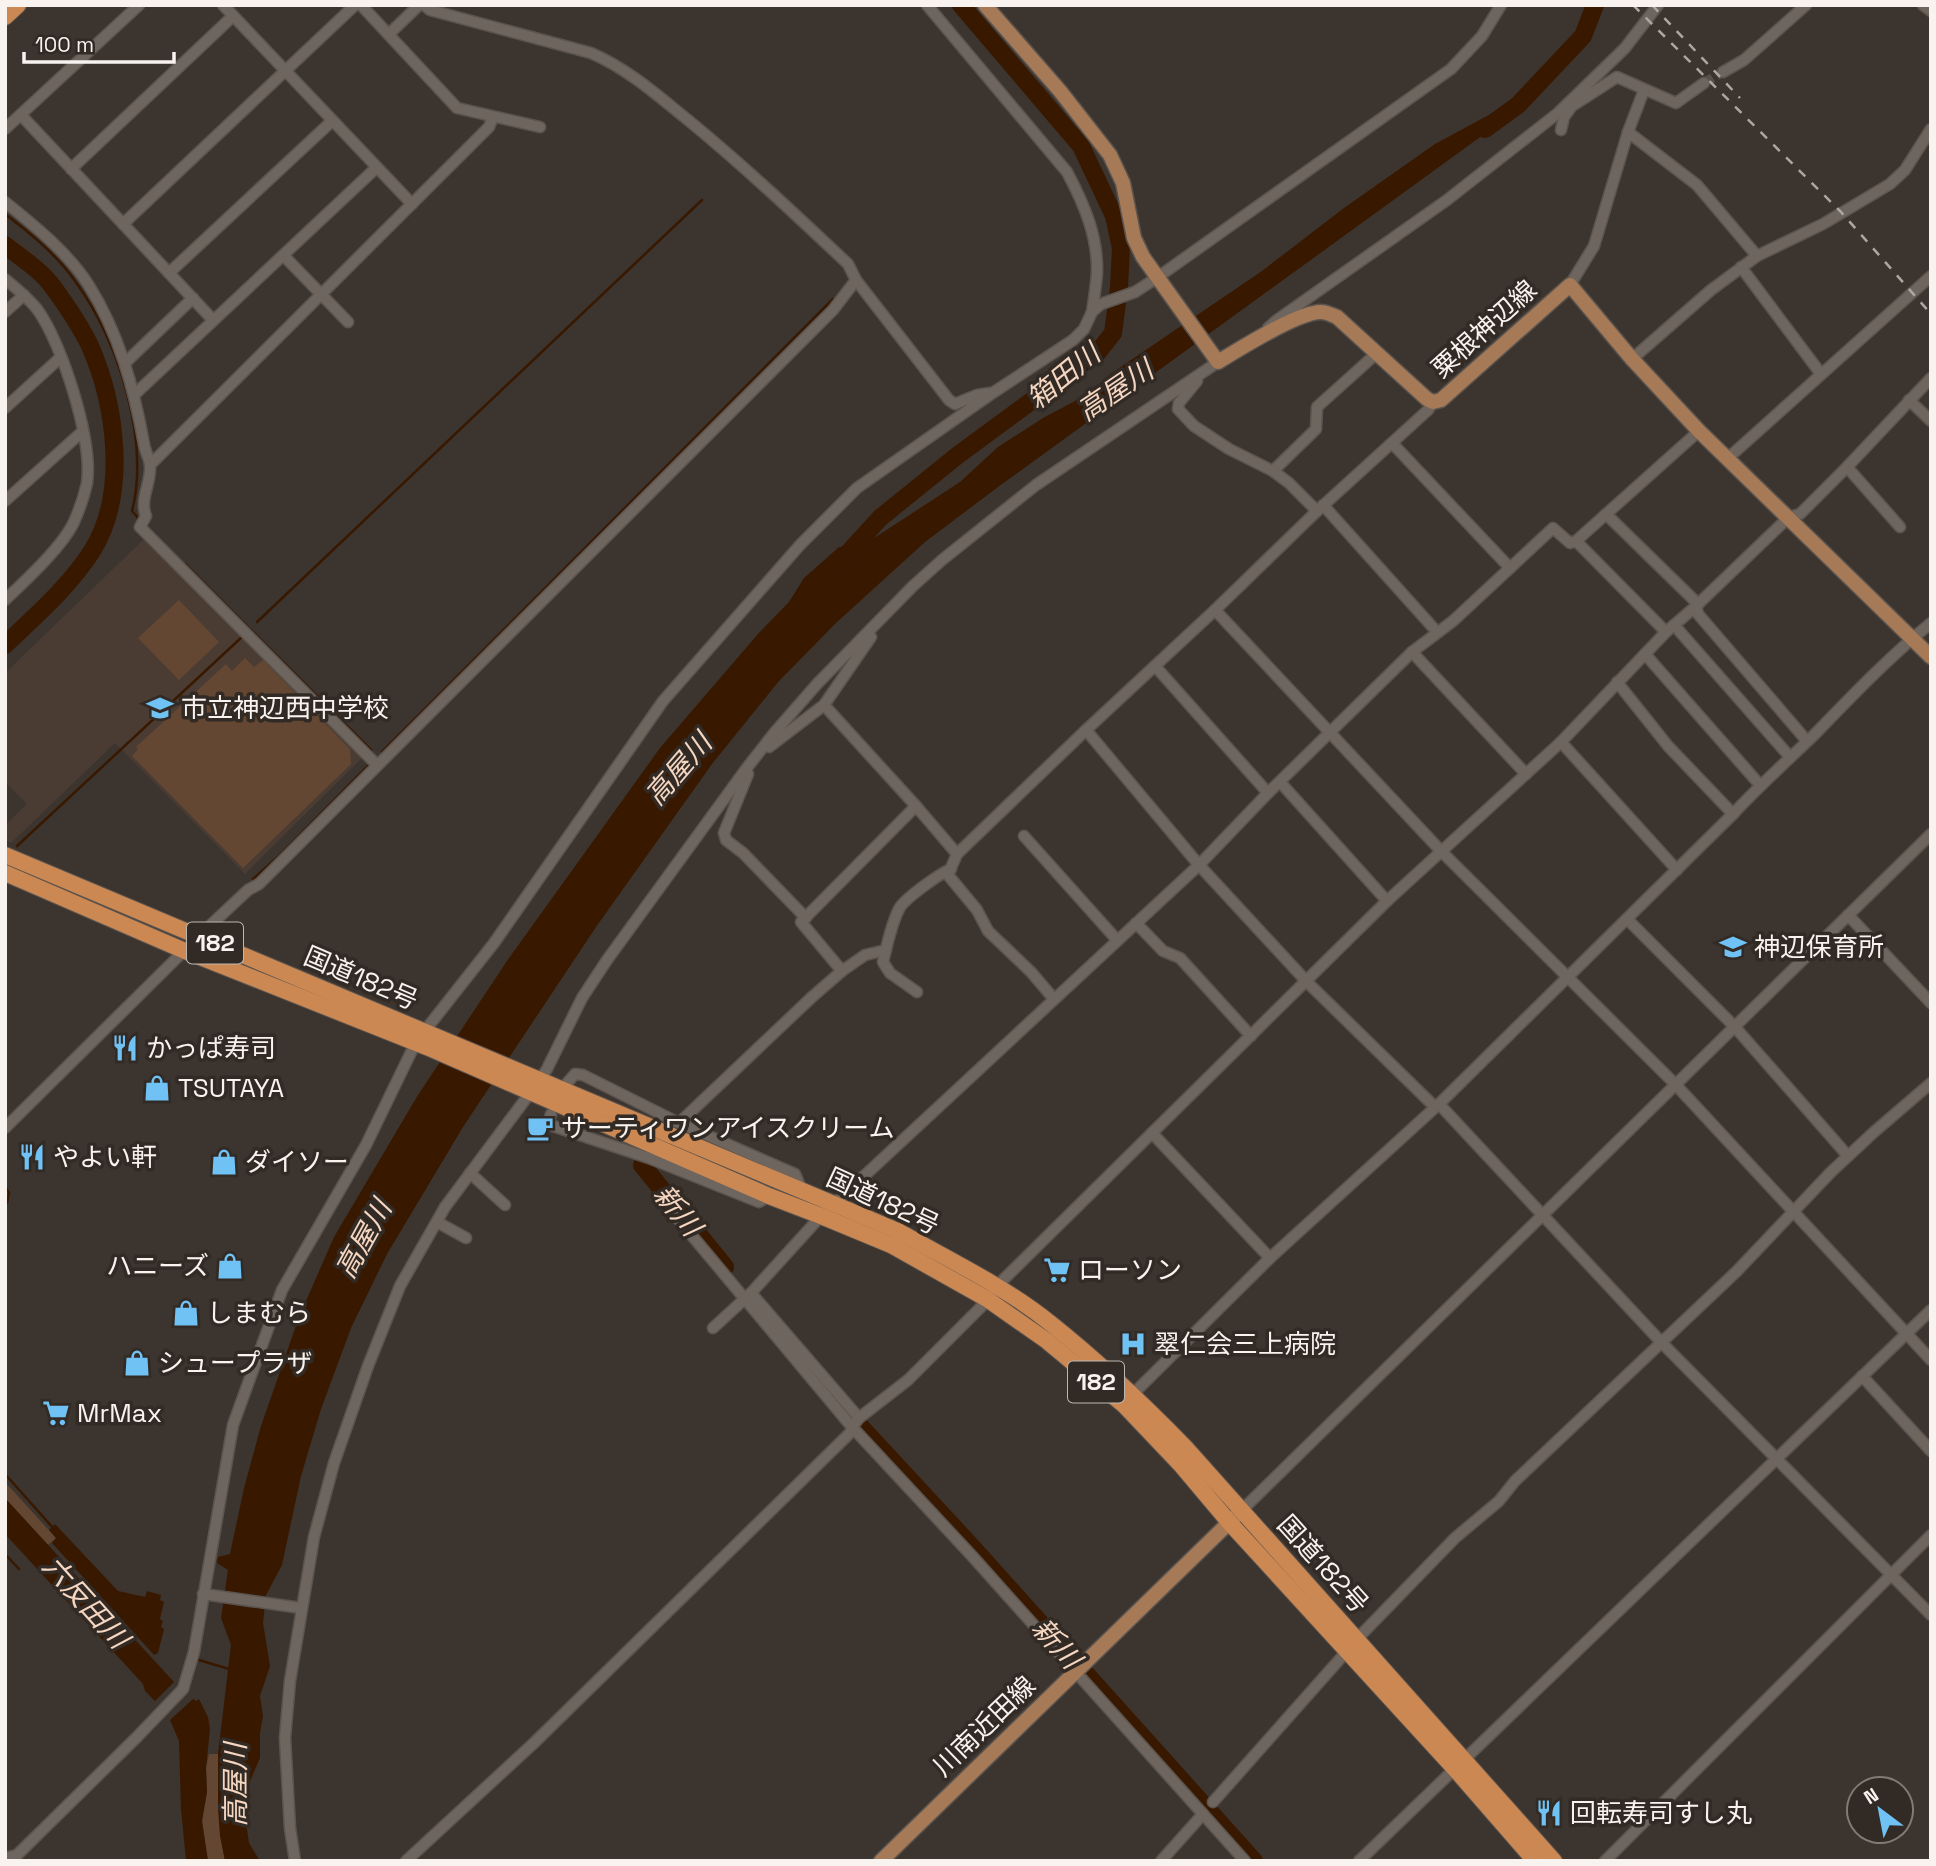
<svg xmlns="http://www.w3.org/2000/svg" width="1936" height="1866" font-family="'Space Grotesk','Noto Sans JP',sans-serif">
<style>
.built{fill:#4a3c33}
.green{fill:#644732}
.water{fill:#391800}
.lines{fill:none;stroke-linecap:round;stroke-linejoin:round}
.stream{stroke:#391800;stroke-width:2.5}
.river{stroke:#391800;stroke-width:18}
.minor-tunnel{stroke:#58514b;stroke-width:10;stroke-dasharray:10 5;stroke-linecap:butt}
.minor-casing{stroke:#5a534e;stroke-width:13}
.major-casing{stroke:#5a534e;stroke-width:17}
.highway-casing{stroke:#5a534e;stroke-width:18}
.minor{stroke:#6e655e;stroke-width:10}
.major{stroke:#a67a57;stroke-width:14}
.highway{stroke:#cc8852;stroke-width:16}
.rail{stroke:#ada7a2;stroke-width:2.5;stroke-dasharray:9 9;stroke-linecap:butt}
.labels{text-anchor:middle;stroke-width:7;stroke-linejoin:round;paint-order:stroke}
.shield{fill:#322a24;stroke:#bdb7b2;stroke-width:2}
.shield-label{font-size:24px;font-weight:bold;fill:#f8f3ef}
.street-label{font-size:26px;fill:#f8f3ef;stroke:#322a24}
.poi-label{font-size:26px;fill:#f8f3ef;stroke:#322a24;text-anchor:start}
.water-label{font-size:28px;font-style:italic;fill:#f5d6c1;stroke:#322a24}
</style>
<rect width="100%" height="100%" fill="#3c342e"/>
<!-- built -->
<path class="built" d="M145,538L363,757L245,874L115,743L11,843L5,840V825L27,804L5,782V673Z"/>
<!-- green -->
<g class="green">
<path d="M179,600L219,642L179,680L138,638Z"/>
<path d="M245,658L254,667L263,660L350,749L351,764L243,868L132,756L138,749L136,747L226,664L232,671Z"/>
<path d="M5,1482L56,1538L48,1545L5,1498Z"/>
<path d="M209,1754H218C218,1790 218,1825 225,1861H208L202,1821L207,1792L206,1768Z"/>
</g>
<!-- water -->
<g class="water">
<path d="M1498,110L1505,119L998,487L925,542L836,623L779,681L712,764L596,927L463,1127L387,1254L351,1328L321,1409L301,1476L282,1565L266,1595L263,1623L270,1666L260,1696L263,1716L260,1733V1758L248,1786L246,1823L249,1843L260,1861H225L220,1836L218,1808V1754L231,1645L221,1618L228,1570L217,1563L218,1557L230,1554L244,1488L261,1426L299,1317L334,1237L418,1095L507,961L660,748L758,634L789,602L804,578L839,547L862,546L960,482L998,447L1043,418L1090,393L1109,375L1262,271L1344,208L1435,144Z"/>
<path d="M5,1498L174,1682L155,1701L145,1691L143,1684L5,1534Z"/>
<path d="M55,1524L118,1591L145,1597L147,1591L161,1595L160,1600L164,1602L160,1619L163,1621L161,1627L164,1629L158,1653L154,1655L52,1543L56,1538L49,1530Z"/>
<path d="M193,1699L196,1701L199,1699L208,1717L210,1729L206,1768L207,1792L202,1821L208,1861H186L181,1809L179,1741L170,1720Z"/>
</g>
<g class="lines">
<!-- stream -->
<g class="stream">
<path d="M5,214C30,233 57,255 75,281C118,340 150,439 132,511L140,520"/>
<path d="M185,564L371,750"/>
<path d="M257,622L702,200"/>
<path d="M382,752L833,299"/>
<path d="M17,846L243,636"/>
<path d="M253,879L279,856L370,764"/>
<path d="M5,1187L9,1193L7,1203L5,1205"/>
<path d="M5,1474L54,1529"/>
<path d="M5,1554L19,1569"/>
<path d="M199,1660L229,1669"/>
</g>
<!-- river -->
<g class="river">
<path d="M1485,129L1518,105L1583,36L1595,5"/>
<path d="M5,245C21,258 41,270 53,287C64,302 82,329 90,346C116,405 128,494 92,551C69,587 35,616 5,645"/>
<path d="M840,562L880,518L958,455L1098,352L1113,333L1119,288L1121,248L1114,216L1081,146L961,5"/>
<path d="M645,1162L642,1165L725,1267"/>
<path d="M860,1426L973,1548L1254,1861"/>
</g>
<!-- minor-tunnel -->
<path class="minor-tunnel" d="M1704,83L1723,72"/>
<!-- minor casing -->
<g class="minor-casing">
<g id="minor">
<path d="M223,5L412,204"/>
<path d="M361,5L457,108L540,127"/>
<path d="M424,5L430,10L591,53C628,69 657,95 688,120C744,166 796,215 848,264L856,280L949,400L955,404L977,395L990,393"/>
<path d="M927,5L1067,172C1084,204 1098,236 1097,273C1096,286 1094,299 1092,312"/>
<path d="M1923,5L1931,11"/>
<path d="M389,34L419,5"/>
<path d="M1723,72L1744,60L1806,5"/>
<path d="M21,115L213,320"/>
<path d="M5,129L139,5"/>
<path d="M1561,130L1564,117L1572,106L1617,77L1676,103L1704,83"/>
<path d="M1628,132L1697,185L1757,256"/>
<path d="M71,169L233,16"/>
<path d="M5,202C34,225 68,253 88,284C119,333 134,388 144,444C145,451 149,458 150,464C152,482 139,499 146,516L140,527L377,765"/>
<path d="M123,224L355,5"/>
<path d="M284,256L348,322"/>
<path d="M1741,267L1821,374"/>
<path d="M169,273L332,121"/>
<path d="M5,279C16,288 28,298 37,309C62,343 93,440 87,483C84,497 79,511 73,524C60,549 26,580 5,600"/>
<path d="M1570,285L1594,246L1628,132L1644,90"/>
<path d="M5,312L24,295"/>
<path d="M1268,328L1277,320L1447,200L1558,113L1625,48L1658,5"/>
<path d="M1632,359L1711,290L1757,256L1823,224L1890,184L1905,170L1931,129"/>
<path d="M126,362L193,298"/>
<path d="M1197,381L1179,403L1178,409L1194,426L1229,449L1273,471L1289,483L1317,511"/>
<path d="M134,395L376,168"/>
<path d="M1909,400L1931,421"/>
<path d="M5,408L61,357"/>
<path d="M1392,443L1510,568"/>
<path d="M1727,459L1931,276"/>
<path d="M150,465L489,127L493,117"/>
<path d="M1847,467L1900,527"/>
<path d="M1273,471L1316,429L1317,407L1377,353"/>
<path d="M5,501L83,431"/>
<path d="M1323,505L1437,632"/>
<path d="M1606,514L1695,601L1698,614L1807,741"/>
<path d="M1576,541L1666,632"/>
<path d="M1215,610L1441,851L1675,1084L1931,1360"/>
<path d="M1674,625L1790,757"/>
<path d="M1412,652L1526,774"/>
<path d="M1645,654L1760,785"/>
<path d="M1155,666L1268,793"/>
<path d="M1617,682L1668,746L1733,814"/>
<path d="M824,705L916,806"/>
<path d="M1086,730L1199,865L1307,982L1435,1107"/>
<path d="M1561,742L1677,870"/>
<path d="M769,747L824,705L871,637"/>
<path d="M748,774L724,833L726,840L743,853L806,918"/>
<path d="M1280,782L1387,901"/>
<path d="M1024,836L1117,940"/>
<path d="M957,854L948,875L977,910L988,931L1031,972L1054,999"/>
<path d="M1848,915L1931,1003"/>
<path d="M1627,919L1734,1026L1848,1156"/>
<path d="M1136,923L1163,951L1180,958L1251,1036"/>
<path d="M886,950L865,955L842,971L801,922L916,806L957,854L1086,730L1215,610L1317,511L1428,410L1433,402"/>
<path d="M917,992L890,973L883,962C887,945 891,925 899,909C904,899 939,874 951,869"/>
<path d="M568,1082L575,1074L583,1075L679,1123L795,1174L802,1191"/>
<path d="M1439,1104L1662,1343L1931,1615"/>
<path d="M551,1114L549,1121L553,1126L649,1158L759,1202L769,1196"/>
<path d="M679,1123L812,997L842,971"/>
<path d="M5,1128L199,936L248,890L259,884L833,310L856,280"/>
<path d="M1152,1133L1270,1258"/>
<path d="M470,1173L505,1205"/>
<path d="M673,1213L852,1427L972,1556L1245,1861"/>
<path d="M437,1222L466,1238"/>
<path d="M751,1293L859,1418"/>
<path d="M713,1328L751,1293L821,1216L1199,865L1268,793L1412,652L1453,621L1553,528L1570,543L1576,541L1699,431"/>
<path d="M1862,1376L1931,1451"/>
<path d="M1133,1394L1270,1258L1439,1104L1733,814C1759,786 1787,761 1814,735C1852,696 1889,657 1931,623"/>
<path d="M1242,1510L1931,834"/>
<path d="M203,1594L301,1608"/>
<path d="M1357,1639L1455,1538L1499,1501L1515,1481L1737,1271L1831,1172L1874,1132L1931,1083"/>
<path d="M1213,1802L1347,1651"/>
<path d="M5,1858L17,1855L136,1738L183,1689L194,1652L233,1425L282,1290L366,1145L416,1042L494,943L663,701L800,545L857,488L994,392L1073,340L1084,329L1092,312L1101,304L1135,292L1158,277L1451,69L1482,36L1501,5"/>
<path d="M295,1861L290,1828L285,1738L290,1681L314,1537L334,1463L368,1366L400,1286L445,1207L539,1081L547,1069L582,998L607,960L746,769L775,732L817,684L913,586L942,560L1036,485L1218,362"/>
<path d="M406,1861L535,1742L851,1432L852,1427L859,1418L908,1380L980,1308L1004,1279L1387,901L1561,742L1666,632L1695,607L1789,517L1800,514L1847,467L1931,378"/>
<path d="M1161,1861L1203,1814"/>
<path d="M1359,1861L1931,1310"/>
<path d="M1605,1861L1931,1535"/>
</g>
</g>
<!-- major casing -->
<g class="major-casing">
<g id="major">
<path d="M985,5L1060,91L1110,155L1123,183L1134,238L1143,257L1218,362C1239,349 1298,312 1321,312C1326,312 1332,315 1337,317L1427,399L1433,402L1441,400L1570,285L1632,359L1699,431L1931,657"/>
<path d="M881,1861L1242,1510"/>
</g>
</g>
<!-- highway casing -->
<g class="highway-casing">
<g id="highway">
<path d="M5,17L18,5"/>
<path d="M5,855L898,1231C949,1260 1004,1286 1050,1323C1098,1361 1142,1403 1185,1447L1554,1861"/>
<path d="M5,873L185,951L429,1048L769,1196L821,1216L891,1245L987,1299L1047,1341L1124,1405L1181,1465L1229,1522L1455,1769L1535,1861"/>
</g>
</g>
<!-- minor -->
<use href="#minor" class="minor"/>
<!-- major -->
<use href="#major" class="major"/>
<!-- highway -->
<use href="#highway" class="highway"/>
<!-- rail -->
<g class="rail">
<path d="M1633,5L1841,212L1931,314"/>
<path d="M1652,5L1740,98"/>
</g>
</g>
<!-- icons -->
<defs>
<g id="school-bare" transform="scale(2.1)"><path d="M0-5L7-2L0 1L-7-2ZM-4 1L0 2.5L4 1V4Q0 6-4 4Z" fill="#70c2f4" stroke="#322a24" stroke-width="2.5" paint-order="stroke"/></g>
<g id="restaurant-bare" transform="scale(2.1)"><path d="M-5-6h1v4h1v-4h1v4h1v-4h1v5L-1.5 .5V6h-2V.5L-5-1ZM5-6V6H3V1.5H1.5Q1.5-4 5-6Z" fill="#70c2f4" stroke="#322a24" stroke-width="2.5" paint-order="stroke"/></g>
<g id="shop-bare" transform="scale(2.1)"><path d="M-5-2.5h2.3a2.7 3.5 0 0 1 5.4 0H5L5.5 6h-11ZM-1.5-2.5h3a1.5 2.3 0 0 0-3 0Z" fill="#70c2f4" stroke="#322a24" stroke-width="2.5" paint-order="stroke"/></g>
<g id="cafe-bare" transform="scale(2.1)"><path d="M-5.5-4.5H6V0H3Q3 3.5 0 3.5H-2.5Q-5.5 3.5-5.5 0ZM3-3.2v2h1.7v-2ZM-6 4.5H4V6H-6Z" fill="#70c2f4" stroke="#322a24" stroke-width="2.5" paint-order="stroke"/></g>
<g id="supermarket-bare" transform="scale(2.1)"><path d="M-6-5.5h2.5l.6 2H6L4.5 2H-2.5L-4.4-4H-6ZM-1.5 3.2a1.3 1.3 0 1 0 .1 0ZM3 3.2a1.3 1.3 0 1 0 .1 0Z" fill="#70c2f4" stroke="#322a24" stroke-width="2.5" paint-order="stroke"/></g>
<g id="hospital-bare" transform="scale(2.1)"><path d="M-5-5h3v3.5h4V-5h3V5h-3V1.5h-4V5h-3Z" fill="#70c2f4" stroke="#322a24" stroke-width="2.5" paint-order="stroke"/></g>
</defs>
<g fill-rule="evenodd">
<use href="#school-bare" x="160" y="708"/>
<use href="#school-bare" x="1733" y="947"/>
<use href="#restaurant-bare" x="125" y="1048"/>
<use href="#shop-bare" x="157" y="1088"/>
<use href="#cafe-bare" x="540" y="1128"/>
<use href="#restaurant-bare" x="32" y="1157"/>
<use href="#shop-bare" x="224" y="1162"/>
<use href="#shop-bare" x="230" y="1266"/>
<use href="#supermarket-bare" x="1057" y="1270"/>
<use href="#shop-bare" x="186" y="1313"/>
<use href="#hospital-bare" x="1133" y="1344"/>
<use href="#shop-bare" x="137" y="1363"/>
<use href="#supermarket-bare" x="56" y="1413"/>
<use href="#restaurant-bare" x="1549" y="1813"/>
</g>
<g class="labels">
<!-- shield labels -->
<g class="shield">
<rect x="187" y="922.5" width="56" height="41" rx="5"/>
<rect x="1068" y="1361.5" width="56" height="41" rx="5"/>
</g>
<g class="shield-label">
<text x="215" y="951">182</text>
<text x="1096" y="1390">182</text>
</g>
<!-- street labels -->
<g class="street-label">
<text transform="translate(1484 329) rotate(-42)" y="9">粟根神辺線</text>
<text transform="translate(361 978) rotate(23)" y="9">国道182号</text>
<text transform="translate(883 1201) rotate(25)" y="9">国道182号</text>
<text transform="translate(1323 1564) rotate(48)" y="9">国道182号</text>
<text transform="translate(984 1726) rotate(-44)" y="9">川南近田線</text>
</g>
<!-- poi labels -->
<g class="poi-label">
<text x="181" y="717">市立神辺西中学校</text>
<text x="1754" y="956">神辺保育所</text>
<text x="146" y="1057">かっぱ寿司</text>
<text x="178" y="1097">TSUTAYA</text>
<text x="561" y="1137">サーティワンアイスクリーム</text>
<text x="53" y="1166">やよい軒</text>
<text x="245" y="1171">ダイソー</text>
<text x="209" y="1275" text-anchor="end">ハニーズ</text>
<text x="1078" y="1279">ローソン</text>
<text x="207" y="1322">しまむら</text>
<text x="1154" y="1353">翠仁会三上病院</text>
<text x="158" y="1372">シュープラザ</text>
<text x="77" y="1422">MrMax</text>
<text x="1570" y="1822">回転寿司すし丸</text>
</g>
<!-- water labels -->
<g class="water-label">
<text transform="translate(1063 376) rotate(-39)" y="10">箱田川</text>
<text transform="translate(1115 390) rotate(-34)" y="10">高屋川</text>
<text transform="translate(678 769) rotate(-49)" y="10">高屋川</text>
<text transform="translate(678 1210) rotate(51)" y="10">新川</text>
<text transform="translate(363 1239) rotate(-61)" y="10">高屋川</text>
<text transform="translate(86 1602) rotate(48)" y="10">六反田川</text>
<text transform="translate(1057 1643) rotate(48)" y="10">新川</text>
<text transform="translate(235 1785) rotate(-90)" y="10">高屋川</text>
</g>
</g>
<!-- border -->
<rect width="1936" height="1866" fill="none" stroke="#f8f3ef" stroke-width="14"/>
<!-- north arrow -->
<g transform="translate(1880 1810) rotate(328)"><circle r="33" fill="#322a24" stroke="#817a75" stroke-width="2"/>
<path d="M0-5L12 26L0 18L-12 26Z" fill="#70c2f4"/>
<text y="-10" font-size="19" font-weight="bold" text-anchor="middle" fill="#f8f3ef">N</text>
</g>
<!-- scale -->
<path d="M24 52v10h150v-10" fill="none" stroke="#f8f3ef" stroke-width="3.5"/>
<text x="35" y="52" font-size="21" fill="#f8f3ef" stroke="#322a24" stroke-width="5" paint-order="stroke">100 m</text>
</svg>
